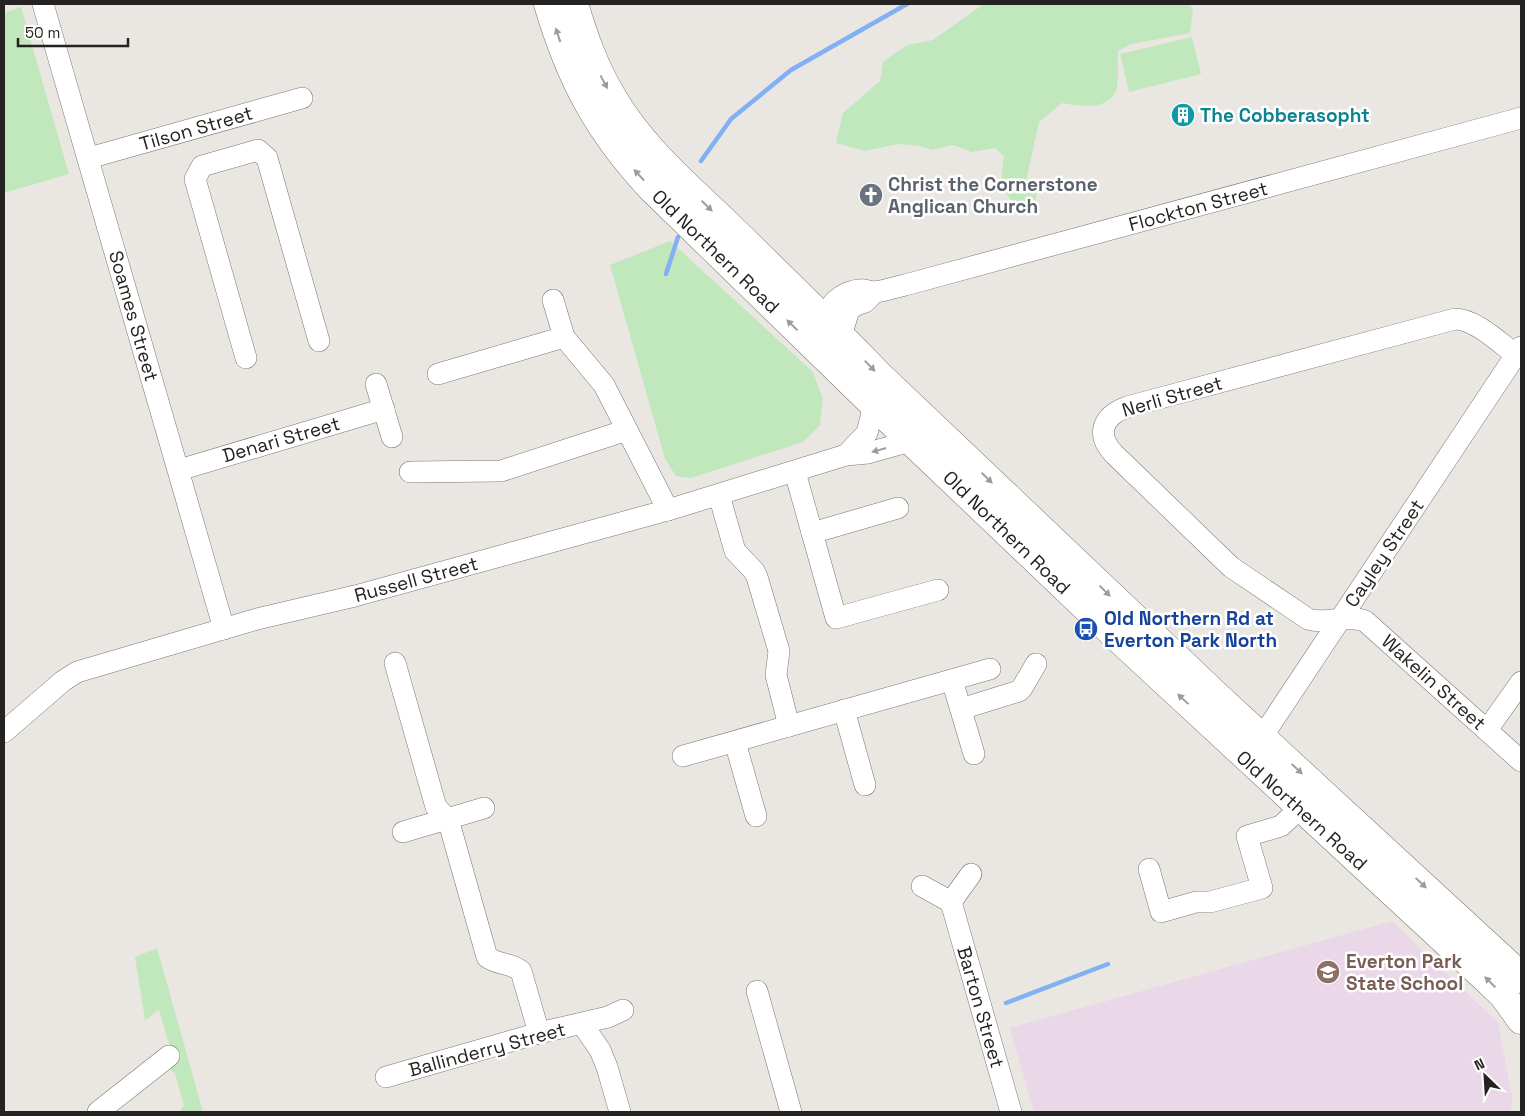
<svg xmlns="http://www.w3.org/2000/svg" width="1525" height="1116" font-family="'Space Grotesk',sans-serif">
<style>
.education{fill:#ead7e8}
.green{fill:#c1e7bd}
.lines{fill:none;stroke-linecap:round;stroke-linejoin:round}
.stream{stroke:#83b0f4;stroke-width:4.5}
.minor-casing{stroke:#7a7773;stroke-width:22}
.highway-casing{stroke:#7a7773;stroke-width:29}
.minor{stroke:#fff;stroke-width:21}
.highway{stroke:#fff;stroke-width:28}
.oneway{fill:#9c9c9b}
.labels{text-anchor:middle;stroke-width:5;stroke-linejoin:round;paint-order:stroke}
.culture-label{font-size:19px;font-weight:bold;fill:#0d838f;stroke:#fff;text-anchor:start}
.street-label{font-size:19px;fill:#242321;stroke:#fff}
.worship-label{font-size:19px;font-weight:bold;fill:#5b616d;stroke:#fff;text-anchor:start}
.transit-label{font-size:19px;font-weight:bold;fill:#164399;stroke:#fff;text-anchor:start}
.education-label{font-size:19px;font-weight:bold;fill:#785e54;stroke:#fff;text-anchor:start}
</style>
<rect width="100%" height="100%" fill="#eae7e2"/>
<!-- education -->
<path class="education" d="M1392,921L1498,1023L1512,1097L1511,1112H1034L1010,1028Z"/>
<!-- green -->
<g class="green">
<path d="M981,4H1189L1193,9L1190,33L1132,44L1118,51C1117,62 1119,82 1116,91C1108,111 1078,106 1062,103L1039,122L1026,181L1037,189L1035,207L1020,210C999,187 1000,186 1004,156L995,148L972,152L953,145L931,150L920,146L898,144L865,151L836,143L843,113L880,81L883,62L907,45L933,40L981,6Z"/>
<path d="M21,7L69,174L4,193V13Z"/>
<path d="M1192,37L1201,74L1129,92L1120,54Z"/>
<path d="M670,241L813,372L823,399L820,425L803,442L691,478L676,476L665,459L610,265Z"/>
<path d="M157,948L203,1112H180L184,1105L175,1074L170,1069L175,1065L159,1010L145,1020L135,957Z"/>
</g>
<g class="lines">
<!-- stream -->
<g class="stream">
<path d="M701,161L731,119L791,70L907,4"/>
<path d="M666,274L678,237"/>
<path d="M1006,1003L1108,964"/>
</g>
<!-- minor casing -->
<g class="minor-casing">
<g id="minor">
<path d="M43,4L224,629"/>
<path d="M89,158L302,98"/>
<path d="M553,300L564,337L604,385L668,510"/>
<path d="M821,332C823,311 837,293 859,290C864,289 870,292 875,292C884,291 896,287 905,285L1521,118"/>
<path d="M841,336L849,310L856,305L865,302L875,292"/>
<path d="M1516,355C1500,343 1475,319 1455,319L1127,407C1103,416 1095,434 1114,454L1231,567L1308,619C1327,625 1346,614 1365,621L1521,761"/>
<path d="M246,358L195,179L202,166L258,150L267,158L319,341"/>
<path d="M438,374L564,337"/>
<path d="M376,384L392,437"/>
<path d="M846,455L867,433L874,405"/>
<path d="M179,470L384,409"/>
<path d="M410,472L501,471L627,430"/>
<path d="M795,472L836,618L938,590"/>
<path d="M719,495L735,551L754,571L757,577L779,651L776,675L789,726"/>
<path d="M812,533L898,508"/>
<path d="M395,663L436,807L448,819L487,957C498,965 511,963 521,971L539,1033"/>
<path d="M952,680L974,754"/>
<path d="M961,709L1019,691L1022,688L1036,664"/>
<path d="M844,710L865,785"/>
<path d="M1487,730L1521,682"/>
<path d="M4,732L63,681L77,672L257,619L355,596L668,510L846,455L868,453L911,441"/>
<path d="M735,742L756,816"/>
<path d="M1252,747L1268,728L1521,347"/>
<path d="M683,756L990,669"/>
<path d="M403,832L484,808"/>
<path d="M1149,869L1161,912L1196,902H1210L1262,888L1247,836L1281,826L1300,808"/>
<path d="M922,886L951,902L971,874"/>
<path d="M951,902L1011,1112"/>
<path d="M757,991L791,1112"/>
<path d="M582,1024L600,1050L607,1067L620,1112"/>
<path d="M386,1077L539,1033L608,1017L623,1010"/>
<path d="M98,1112L169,1056"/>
</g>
</g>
<!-- highway casing -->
<g class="highway-casing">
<g id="highway">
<path d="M548,4C570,78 597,130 650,187L911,441L1121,641L1484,977L1503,995L1521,1020"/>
<path d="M574,4C584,37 595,69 613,98C641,146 684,183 724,221C776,272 829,323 880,376L1218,697L1508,964L1521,979"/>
</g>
</g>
<!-- minor -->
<use href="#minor" class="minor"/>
<!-- highway -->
<use href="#highway" class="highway"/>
</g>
<!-- one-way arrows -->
<defs><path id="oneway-solid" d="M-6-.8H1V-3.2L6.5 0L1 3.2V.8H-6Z" transform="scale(1.25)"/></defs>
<g class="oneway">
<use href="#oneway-solid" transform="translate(558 35) rotate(-108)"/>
<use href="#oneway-solid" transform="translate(604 82) rotate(62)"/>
<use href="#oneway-solid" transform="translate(639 175) rotate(-133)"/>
<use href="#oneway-solid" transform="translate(707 206) rotate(44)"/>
<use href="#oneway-solid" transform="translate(792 325) rotate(-136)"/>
<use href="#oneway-solid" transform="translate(870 366) rotate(46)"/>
<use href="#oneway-solid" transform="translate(879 450) rotate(164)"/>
<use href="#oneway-solid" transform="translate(987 478) rotate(44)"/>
<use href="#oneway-solid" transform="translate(1105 591) rotate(44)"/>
<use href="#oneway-solid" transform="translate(1183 699) rotate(-137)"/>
<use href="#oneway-solid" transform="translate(1297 769) rotate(43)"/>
<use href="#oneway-solid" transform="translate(1421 883) rotate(43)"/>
<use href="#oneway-solid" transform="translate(1490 982) rotate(-136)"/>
</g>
<!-- icons -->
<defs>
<g id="building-disc" transform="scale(1.25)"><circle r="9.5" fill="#0f9aa8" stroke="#fff"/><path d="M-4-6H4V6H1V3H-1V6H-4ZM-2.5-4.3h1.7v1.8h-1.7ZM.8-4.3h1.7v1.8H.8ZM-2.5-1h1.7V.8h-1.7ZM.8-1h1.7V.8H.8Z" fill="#fff"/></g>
<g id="church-disc" transform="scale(1.25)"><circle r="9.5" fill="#6b7280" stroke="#fff"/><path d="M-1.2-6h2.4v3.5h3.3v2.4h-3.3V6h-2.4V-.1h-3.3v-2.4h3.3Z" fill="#fff"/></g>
<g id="bus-disc" transform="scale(1.25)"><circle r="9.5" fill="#1a4fb4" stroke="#fff"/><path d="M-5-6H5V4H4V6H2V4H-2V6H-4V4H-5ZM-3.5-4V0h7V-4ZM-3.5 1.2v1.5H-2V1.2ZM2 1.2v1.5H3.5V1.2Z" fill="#fff"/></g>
<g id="school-disc" transform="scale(1.25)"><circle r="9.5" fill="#8d6e63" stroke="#fff"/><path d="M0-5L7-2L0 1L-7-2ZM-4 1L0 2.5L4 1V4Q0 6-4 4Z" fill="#fff"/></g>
</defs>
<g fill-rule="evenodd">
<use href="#building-disc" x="1183" y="115"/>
<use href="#church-disc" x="871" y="195"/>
<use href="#bus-disc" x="1086" y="629"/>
<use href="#school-disc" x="1328" y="972"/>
</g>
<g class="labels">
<!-- culture labels -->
<g class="culture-label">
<text x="1200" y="122">The Cobberasopht</text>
</g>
<!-- street labels -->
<g class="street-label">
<text transform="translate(196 128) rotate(-16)" y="7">Tilson Street</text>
<text transform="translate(1198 206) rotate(-15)" y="7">Flockton Street</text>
<text transform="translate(716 251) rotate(44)" y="7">Old Northern Road</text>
<text transform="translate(134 316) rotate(74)" y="7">Soames Street</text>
<text transform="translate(1172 396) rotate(-16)" y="7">Nerli Street</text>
<text transform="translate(281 439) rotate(-16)" y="7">Denari Street</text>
<text transform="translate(1007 532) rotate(44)" y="7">Old Northern Road</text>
<text transform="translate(1384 553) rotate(-56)" y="7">Cayley Street</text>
<text transform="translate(416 579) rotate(-15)" y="7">Russell Street</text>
<text transform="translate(1434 682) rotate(42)" y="7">Wakelin Street</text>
<text transform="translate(1302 810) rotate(42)" y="7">Old Northern Road</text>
<text transform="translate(981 1007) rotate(74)" y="7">Barton Street</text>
<text transform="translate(487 1049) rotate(-15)" y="7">Ballinderry Street</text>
</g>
<!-- worship labels -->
<g class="worship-label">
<text x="888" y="191">Christ the Cornerstone<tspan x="888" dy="22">Anglican Church</tspan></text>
</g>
<!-- transit labels -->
<g class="transit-label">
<text x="1104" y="625">Old Northern Rd at<tspan x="1104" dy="22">Everton Park North</tspan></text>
</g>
<!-- education labels -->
<g class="education-label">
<text x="1346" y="968">Everton Park<tspan x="1346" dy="22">State School</tspan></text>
</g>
</g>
<!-- border -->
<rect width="1525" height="1116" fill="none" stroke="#242321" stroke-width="10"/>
<!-- north arrow -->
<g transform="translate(1485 1076) rotate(335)" stroke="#ffffff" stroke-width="4" paint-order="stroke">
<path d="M0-4L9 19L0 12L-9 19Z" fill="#242321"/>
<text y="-8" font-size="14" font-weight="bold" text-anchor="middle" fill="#242321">N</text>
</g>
<!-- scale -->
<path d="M18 38v8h110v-8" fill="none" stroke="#242321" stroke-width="2.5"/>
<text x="25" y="38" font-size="15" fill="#242321" stroke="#ffffff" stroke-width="4" paint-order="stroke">50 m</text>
</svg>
